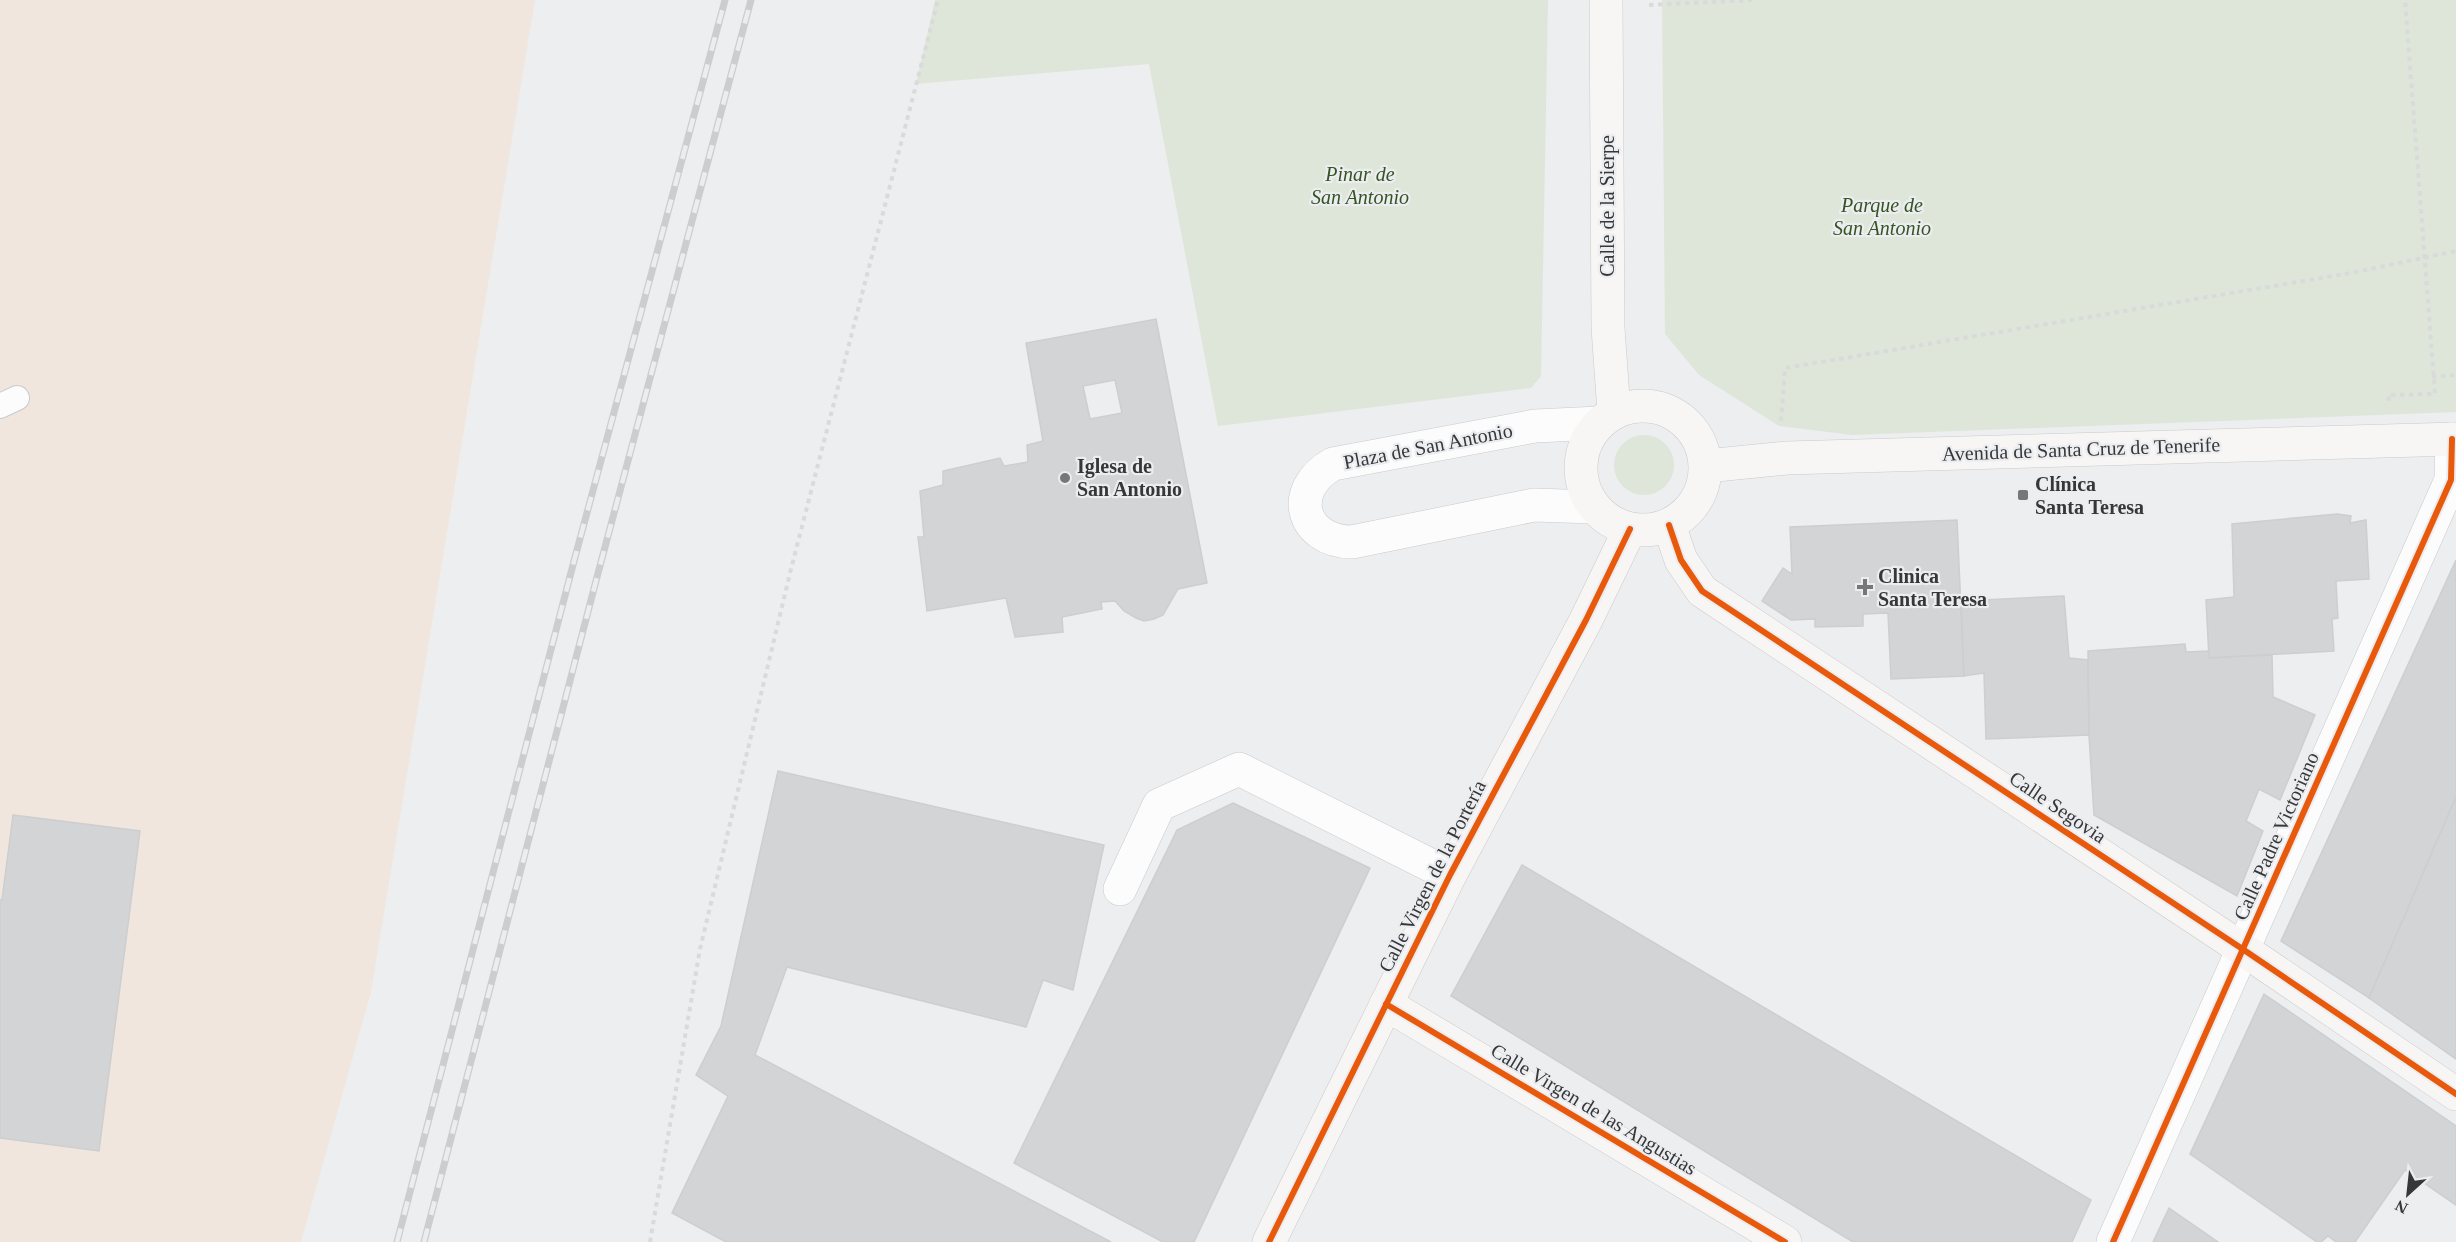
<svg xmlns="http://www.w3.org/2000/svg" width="2456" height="1242" font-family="Georgia,serif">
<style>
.industrial{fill:#f0e6dd}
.green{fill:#dee6da}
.building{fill:#d3d4d5;stroke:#cdcecf;stroke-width:1.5;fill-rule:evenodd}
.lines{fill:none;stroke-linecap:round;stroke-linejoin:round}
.lane-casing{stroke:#c9cacb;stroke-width:26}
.street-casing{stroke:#c9cacb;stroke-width:34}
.secondary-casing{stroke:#c9cacb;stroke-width:34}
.path{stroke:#d9dada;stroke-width:4;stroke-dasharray:4.5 4.5;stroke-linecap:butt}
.lane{stroke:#fcfcfd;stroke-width:24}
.street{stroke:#fcfcfd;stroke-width:33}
.secondary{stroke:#f8f6f5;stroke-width:33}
.rail-casing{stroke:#cccdcd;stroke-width:7}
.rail{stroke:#ecedf0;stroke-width:4.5;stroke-dasharray:14;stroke-linecap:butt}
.cycleway-casing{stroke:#ecedf0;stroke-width:10}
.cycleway{stroke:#e8590c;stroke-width:6}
.poi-dot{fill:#767778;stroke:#ecedf0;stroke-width:2}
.labels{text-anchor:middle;stroke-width:4.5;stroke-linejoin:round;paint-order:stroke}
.park-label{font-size:20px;font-style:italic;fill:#355421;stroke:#ecedf0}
.street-label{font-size:20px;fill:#363738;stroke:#ecedf0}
.poi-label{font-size:20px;font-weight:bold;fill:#363738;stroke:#ecedf0;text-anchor:start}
</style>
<rect width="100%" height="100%" fill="#edeeef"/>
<!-- industrial -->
<path class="industrial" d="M0,0H535L371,992L301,1242H0Z"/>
<!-- green -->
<g class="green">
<path d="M935,0H1548L1541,376L1531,388L1218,426L1149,64L916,84Z"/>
<path d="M1662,0H2456V412L1852,435L1779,426L1699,375L1665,334Z"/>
<circle cx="1644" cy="465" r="30"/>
</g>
<!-- building -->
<g class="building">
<path d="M1156,319L1207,583L1178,589L1163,615L1154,619L1144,621L1136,618L1124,611L1115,601L1101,602L1102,609L1062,617L1063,632L1015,637L1006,598L927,611L918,537H924L920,491L943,485V471L1000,458L1004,466L1028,462L1027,445L1043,441L1026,343ZM1115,380L1122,413L1090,419L1083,386Z"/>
<path d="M2337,514L2351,516L2350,523L2366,520L2369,579L2336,581L2338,618L2332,619L2334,651L2209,658L2206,600L2234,597L2232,524Z"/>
<path d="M1957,520L1964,676L1891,679L1888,613L1863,614V626L1815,627V619L1791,620L1762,601L1783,568L1792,574L1790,527Z"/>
<path d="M2456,560V797L2369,998L2281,941Z"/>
<path d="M2064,596L2069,658L2088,660L2089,735L1986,739L1984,673L1964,676L1961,601Z"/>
<path d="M2185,644L2186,652L2209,651V658L2272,655L2273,697L2315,715L2280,800L2259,789L2246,821L2263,831L2237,896L2094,815L2089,735L2088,651Z"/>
<path d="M778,771L1104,845L1073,990L1043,980L1026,1027L787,967L755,1055L1111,1242H726L672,1213L728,1096L696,1075L721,1026Z"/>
<path d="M2456,797V1059L2369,998Z"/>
<path d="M1233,803L1370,868L1194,1242H1163L1014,1163L1177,830Z"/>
<path d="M13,815L140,831L99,1151L0,1138V900H2Z"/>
<path d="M1522,865L2091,1200L2072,1242H1853L1451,996Z"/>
<path d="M2264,994L2456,1126V1205L2405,1170L2355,1242H2336L2328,1236L2321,1242H2317L2190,1154Z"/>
<path d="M2169,1208L2218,1242H2153Z"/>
</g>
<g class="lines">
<!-- lane casing -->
<g class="lane-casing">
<path id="lane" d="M0,406L17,398"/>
</g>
<!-- street casing -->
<g class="street-casing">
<g id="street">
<path d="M1594,507L1534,505L1352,542C1300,541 1288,489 1333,464L1535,426L1599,423"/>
<path d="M1120,889L1159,805L1239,769L1450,875"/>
<path d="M2113,1242L2451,480L2452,439"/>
</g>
</g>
<!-- secondary casing -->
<g class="secondary-casing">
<g id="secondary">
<path d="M1606,0L1608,328L1614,412"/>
<circle cx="1643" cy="468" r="62"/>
<path d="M1706,466L1787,458L2456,439"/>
<path d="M1669,525L1681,560L1702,591L2244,950L2456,1094"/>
<path d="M1386,1004L1785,1242"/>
<path d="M1269,1242L1450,875L1586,620L1630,529"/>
</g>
</g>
<!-- path -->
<g class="path">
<path d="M1649,5L1752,0"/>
<path d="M2432,377L2456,375"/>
<path d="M2389,401L2388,395L2435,394L2405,0"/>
<path d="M1781,421L1785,368L2351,273L2456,251"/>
<path d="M650,1242L700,949L791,569L938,0"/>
</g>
<!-- lane -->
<use href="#lane" class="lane"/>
<!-- street -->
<use href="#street" class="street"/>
<!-- secondary -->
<use href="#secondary" class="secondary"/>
<!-- rail casing -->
<g class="rail-casing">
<g id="rail">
<path d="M397,1242L574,561L725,0"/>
<path d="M424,1242L597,577L751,0"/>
</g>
</g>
<!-- rail -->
<use href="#rail" class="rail"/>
<!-- cycleway casing -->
<g class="cycleway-casing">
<g id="cycleway">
<path d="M1669,525L1681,560L1702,591L2244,950L2456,1094"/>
<path d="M1386,1004L1785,1242"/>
<path d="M1269,1242L1450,875L1586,620L1630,529"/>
<path d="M2113,1242L2451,480L2452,439"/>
</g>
</g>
<!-- cycleway -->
<use href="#cycleway" class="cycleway"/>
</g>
<!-- markers -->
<g class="poi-dot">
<circle cx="1065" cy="478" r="6"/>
<rect x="2017" y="489" width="12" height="12" rx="3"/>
<path d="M1862 578h6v6h6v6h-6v6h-6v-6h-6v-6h6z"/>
</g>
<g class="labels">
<!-- park labels -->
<g class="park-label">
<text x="1360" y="181">Pinar de<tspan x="1360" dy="23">San Antonio</tspan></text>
<text x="1882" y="212">Parque de<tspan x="1882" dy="23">San Antonio</tspan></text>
</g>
<!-- street labels -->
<g class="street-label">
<text transform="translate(1607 206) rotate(-90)" y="7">Calle de la Sierpe</text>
<text transform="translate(1428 446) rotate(-11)" y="7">Plaza de San Antonio</text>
<text transform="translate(2081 449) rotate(-2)" y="7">Avenida de Santa Cruz de Tenerife</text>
<text transform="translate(2058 807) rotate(34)" y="7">Calle Segovia</text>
<text transform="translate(2276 836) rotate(-66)" y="7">Calle Padre Victoriano</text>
<text transform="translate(1432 876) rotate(-63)" y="7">Calle Virgen de la Portería</text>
<text transform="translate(1594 1109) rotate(31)" y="7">Calle Virgen de las Angustias</text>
</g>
<!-- poi labels -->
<g class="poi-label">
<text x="1077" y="473">Iglesa de<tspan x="1077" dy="23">San Antonio</tspan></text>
<text x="2035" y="491">Clínica<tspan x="2035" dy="23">Santa Teresa</tspan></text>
<text x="1878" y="583">Clinica<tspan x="1878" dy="23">Santa Teresa</tspan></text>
</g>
</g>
<!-- north arrow -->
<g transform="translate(2408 1194) rotate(207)" stroke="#ecedf0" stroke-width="4.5" paint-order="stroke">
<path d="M0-4.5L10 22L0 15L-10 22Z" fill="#363738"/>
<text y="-9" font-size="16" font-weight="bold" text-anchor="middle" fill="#363738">N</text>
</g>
</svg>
